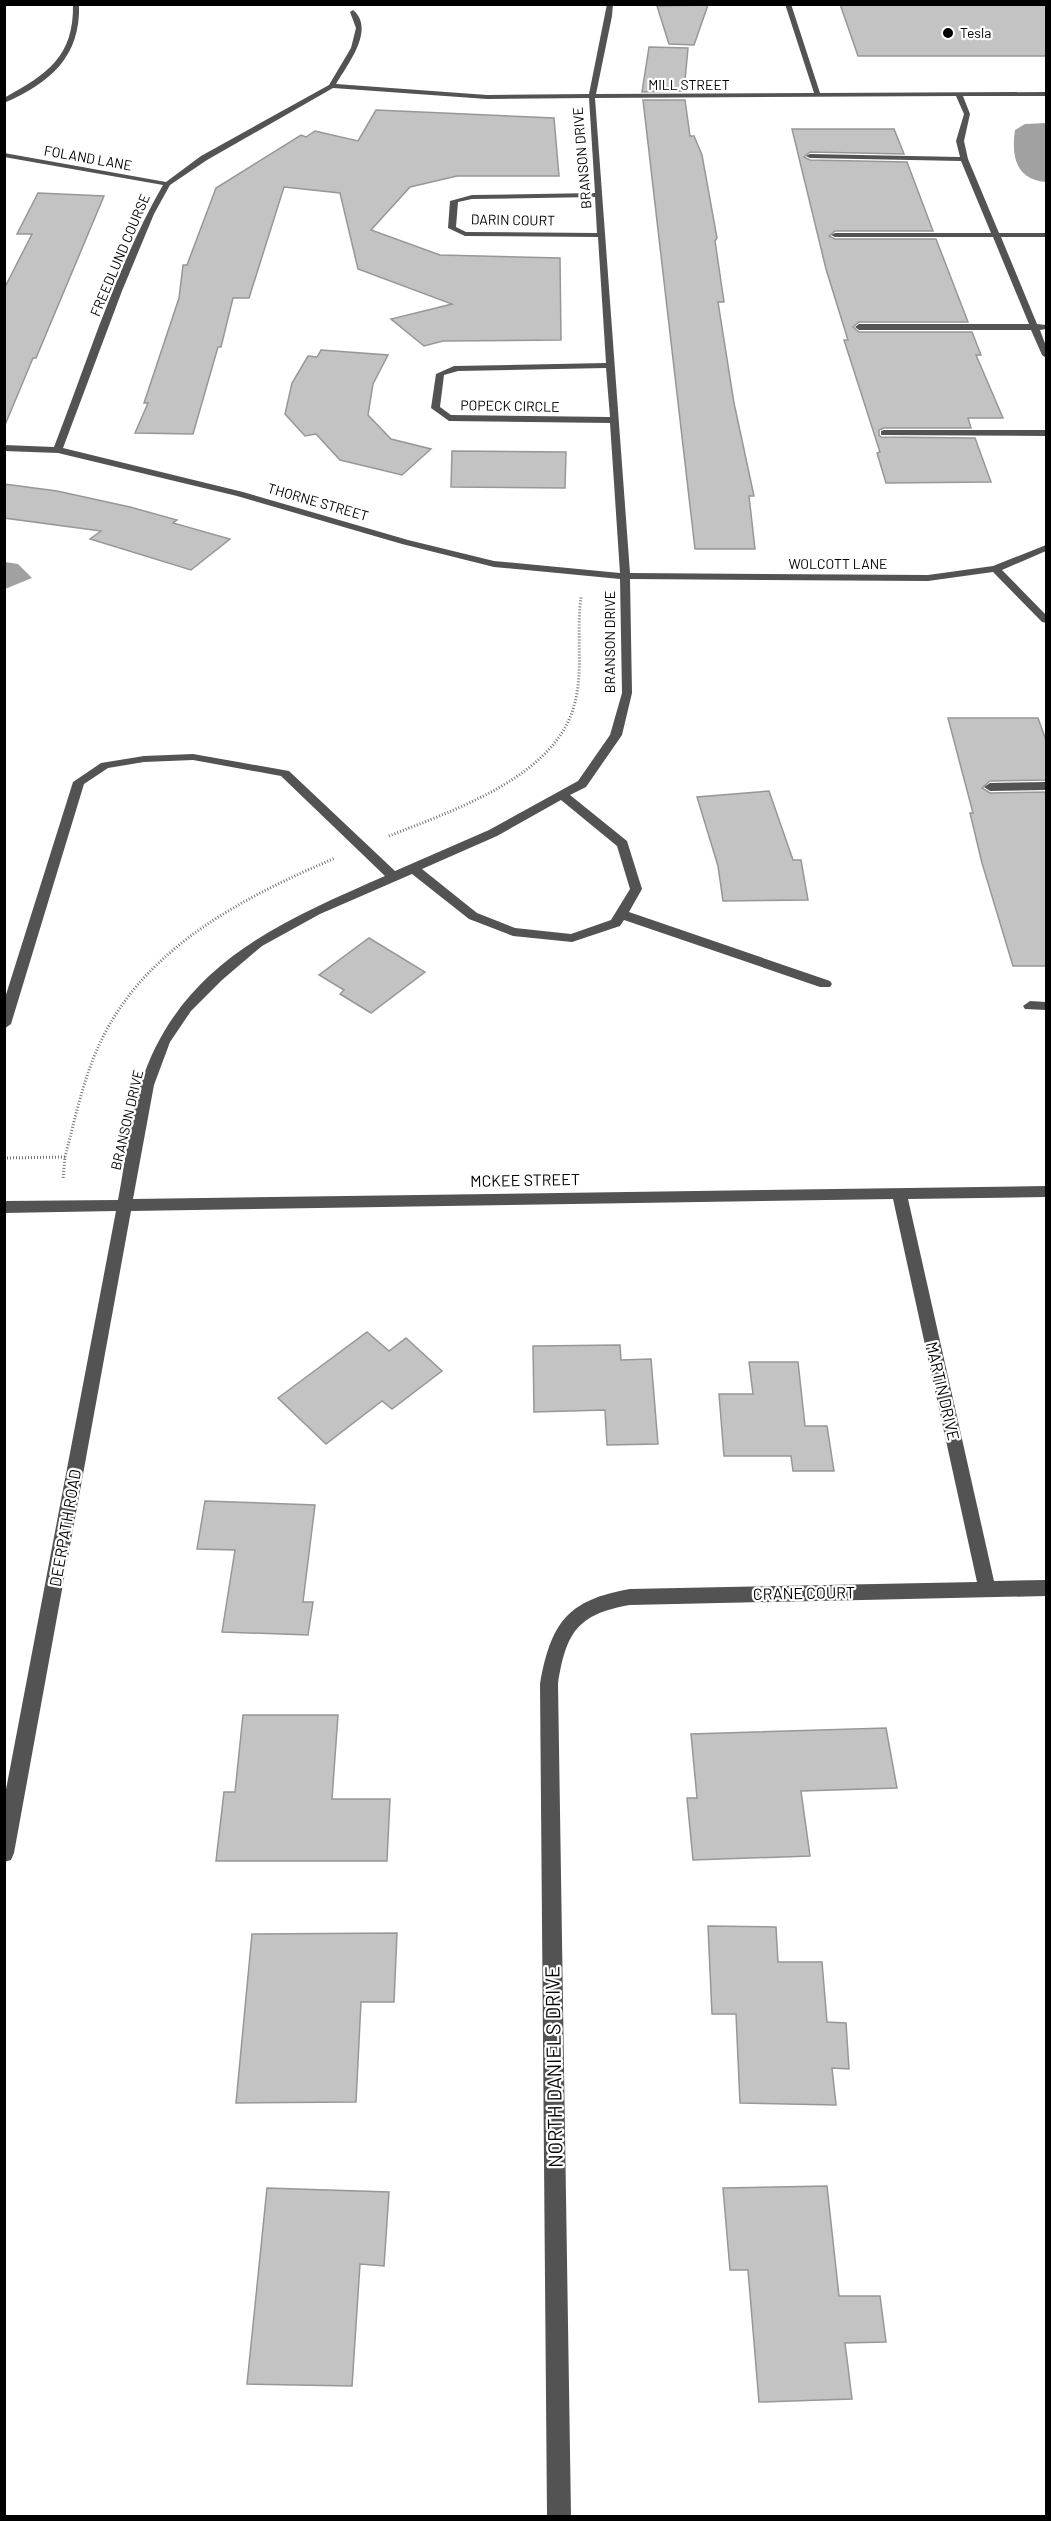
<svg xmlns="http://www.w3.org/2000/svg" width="1051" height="2521" font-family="Barlow,sans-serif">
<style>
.water{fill:#a1a1a1}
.building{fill:#c3c3c3;stroke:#979797;stroke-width:1.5}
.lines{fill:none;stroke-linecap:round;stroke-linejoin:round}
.path{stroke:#757575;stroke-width:3;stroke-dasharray:1 2;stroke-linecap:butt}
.minor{fill:#535353;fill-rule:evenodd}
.poi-dot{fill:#000;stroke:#fff;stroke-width:2}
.labels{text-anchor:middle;stroke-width:4.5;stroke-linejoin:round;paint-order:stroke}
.far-poi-label{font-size:14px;fill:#000;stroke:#fff;text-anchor:start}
.far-street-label{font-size:14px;fill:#000;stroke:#fff}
.street-label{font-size:16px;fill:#000;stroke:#fff}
.near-street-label{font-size:20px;fill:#000;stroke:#fff}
</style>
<rect width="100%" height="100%" fill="#fff"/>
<!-- water -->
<g class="water">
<path d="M1046,123V182C1016,180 1011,156 1015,130L1025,124Z"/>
<path d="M5,562L18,564L32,578L5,589Z"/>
</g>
<!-- building -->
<g class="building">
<path d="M840,4H1047V56H858Z"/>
<path d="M708,5L694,45L669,44L657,6Z"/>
<path d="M649,47L688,48L684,91L642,92Z"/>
<path d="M643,100H685L690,136H694L702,155L717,238L715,241L724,302H718L734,403L754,496H749L755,549H695Z"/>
<path d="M376,110L554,118L559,176H457L410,187L371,230L440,255L560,258L561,340L443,341L424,346L391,319L452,304L358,269L340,193L284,187L249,298H233L221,347H218L193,434L135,433L148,403H144L179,298L183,265H187L216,188L301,135L306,137L315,131L358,141Z"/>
<path d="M792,129H894L904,154L810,152L804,157L810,160L907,162L933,231H835L829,236L835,239H936L968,322H859L853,327L859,332H972L981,355H976L1003,418H968L971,428H884L879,430V435L881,437L975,438L991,482L886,483L877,453L880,452L844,340H848L826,269Z"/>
<path d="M38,193L104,196L36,358H33L5,425L4,289L32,234H17Z"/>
<path d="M321,350L388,355L373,384L368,415L391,439L431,449L402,475L340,460L316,434L305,436L285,414L292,383L308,356L317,357Z"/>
<path d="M452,451L566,452L565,488L451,487Z"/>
<path d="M4,484L57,491L130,507L177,520L173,523L230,539L191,570L90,539L101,531L4,518Z"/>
<path d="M948,718H1038L1047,743V780L990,781L982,788L990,793L1047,792V966H1013L982,863L970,813H973Z"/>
<path d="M769,791L793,860H801L808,900L723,901L718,866L697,797Z"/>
<path d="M369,938L425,972L371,1013L340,994L344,990L319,975Z"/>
<path d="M367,1332L389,1351L406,1338L442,1371L392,1409L382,1401L326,1444L278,1398Z"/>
<path d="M620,1345L621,1360L651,1359L658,1444L607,1445L605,1410L534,1412L533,1346Z"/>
<path d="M749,1362H798L805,1426H827L834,1471H793L791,1456H724L719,1394H753Z"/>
<path d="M205,1501L315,1505L303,1602H313L308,1635L222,1632L235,1550L197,1549Z"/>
<path d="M243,1715H338L332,1799H390L387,1861H216L224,1792H235Z"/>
<path d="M886,1728L897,1788L801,1791L810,1856L693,1860L687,1798H697L691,1734Z"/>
<path d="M708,1926L776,1927L778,1962H822L827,2022L846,2023L849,2069L832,2068L836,2105L740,2103L736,2014H712Z"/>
<path d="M397,1933L394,2002H361L356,2102L236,2103L252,1934Z"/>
<path d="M827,2186L839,2296H880L886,2342L845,2343L852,2399L759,2402L748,2270H730L723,2188Z"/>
<path d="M267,2188L389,2192L384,2266L360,2264L352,2386L247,2384Z"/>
</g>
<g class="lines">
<!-- path -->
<g class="path">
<path d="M389,836C451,811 554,778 574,706C584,672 576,633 581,597"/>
<path d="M65,1157C76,1115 85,1070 106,1031C153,943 247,896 335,858"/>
<path d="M4,1158L65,1157L63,1179"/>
</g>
<!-- minor -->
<g class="minor">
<path d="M73,4H79C81,57 50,83 4,103V98C47,74 74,57 73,4Z"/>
<path d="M607,4H613L612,16L596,94L814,93L785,4H791L820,93L1046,92V96H963L970,114L964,141L968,159L999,233H1046V237H1001L1037,324L1046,325V329L1040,330L1046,346V358L1042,355L1031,330H859L855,327L859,324H1029L993,237H835L831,235L835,233H991L961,161L810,158L806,156L810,154L960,157L956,141L964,114L956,96L595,98L630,573L928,575L993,566L1046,545V551L1002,570L1046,615V623L1042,622L993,572L928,581L630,579L632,693L622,735L586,787L570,795L627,841L642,889L629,912L830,981L832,984L830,987H820L624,920L620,926L572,942L513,936L469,919L412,874L320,914L262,946L222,980L191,1011L170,1042L154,1085L133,1199L1046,1186V1197L908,1199L994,1581L1046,1580V1596L630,1605C577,1614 566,1633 558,1684L571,2516H547L540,1684C551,1623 567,1600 630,1589L977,1582L893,1199L131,1211L14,1853L11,1860L4,1862V1800L116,1211L4,1213V1201L118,1200C125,1163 130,1118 141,1083C180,964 280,922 385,876L281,776L193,760L144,762L108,768L84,784L11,1024L4,1029V1001L73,782L101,763L144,756L193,754L289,771L395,871L489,830L578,781L610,735L622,693L620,579L494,567L402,544L237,496L58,453L4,451V445L54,447C88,360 116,267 163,185L4,157V153L166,182L201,156L329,85L351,48L356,28L350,12L353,10C376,29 347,65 336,84L487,95L589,94ZM333,88L487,99L589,98L595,193L472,195L450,201L448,228L465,236L598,237L606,363L454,366L436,374L431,408L449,421L610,423L620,573L494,561L408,540L243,492L63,448L122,291L154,214L170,185L207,160ZM595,197L597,233L466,232L456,227L458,202L472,199ZM606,368L610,417L451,415L440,407L444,375L458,371ZM561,800L617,846L630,889L611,920L571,934L515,928L477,913L422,869L497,836Z"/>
<path d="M884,430H1046V436L881,435V431Z"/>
<path d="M1046,782V790L990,791L984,787L990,783Z"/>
<path d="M1030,1001L1046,1002V1010L1025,1009L1023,1006Z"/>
</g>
</g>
<!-- markers -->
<circle class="poi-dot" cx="948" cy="33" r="6"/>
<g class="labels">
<!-- far-poi labels -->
<g class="far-poi-label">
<text x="960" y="38">Tesla</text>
</g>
<!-- far-street labels -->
<g class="far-street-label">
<text x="689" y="90">MILL STREET</text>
<text transform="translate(88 158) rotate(10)" y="5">FOLAND LANE</text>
<text transform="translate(582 158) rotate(-95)" y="5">BRANSON DRIVE</text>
<text transform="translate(513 220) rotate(1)" y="5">DARIN COURT</text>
<text transform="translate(120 255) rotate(-67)" y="5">FREEDLUND COURSE</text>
<text transform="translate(510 406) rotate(1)" y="5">POPECK CIRCLE</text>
<text transform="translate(318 502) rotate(16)" y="5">THORNE STREET</text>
<text x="838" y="569">WOLCOTT LANE</text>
<text transform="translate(610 642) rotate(-90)" y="5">BRANSON DRIVE</text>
<text transform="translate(127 1120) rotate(-77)" y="5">BRANSON DRIVE</text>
</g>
<!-- street labels -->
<g class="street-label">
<text transform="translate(525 1180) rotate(-1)" y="6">MCKEE STREET</text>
<text transform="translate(943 1391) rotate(77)" y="6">MARTIN DRIVE</text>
<text transform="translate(65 1528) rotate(-80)" y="6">DEERPATH ROAD</text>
<text transform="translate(804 1593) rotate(-1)" y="6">CRANE COURT</text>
</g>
<!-- near-street labels -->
<g class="near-street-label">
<text transform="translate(554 2067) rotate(-91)" y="7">NORTH DANIELS DRIVE</text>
</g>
</g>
<!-- border -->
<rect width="1051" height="2521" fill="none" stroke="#000000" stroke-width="12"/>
</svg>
